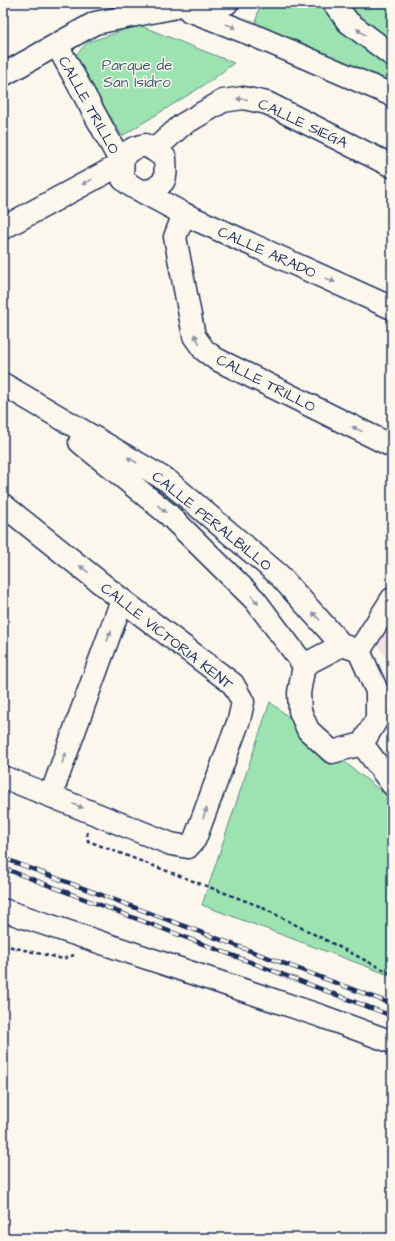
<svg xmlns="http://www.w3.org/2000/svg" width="395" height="1241" font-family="'Architects Daughter',sans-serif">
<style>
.built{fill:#f3e1e1}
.green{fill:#9ce3b1;stroke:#5c8988}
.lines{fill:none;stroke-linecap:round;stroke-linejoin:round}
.minor-casing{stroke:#1b2f5e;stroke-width:25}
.path{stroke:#1b2f5e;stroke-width:2.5;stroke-dasharray:4 3;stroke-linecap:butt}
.minor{stroke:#fbf7ec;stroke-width:22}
.rail-casing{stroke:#1b2f5e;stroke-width:4.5}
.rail{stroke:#fbf7ec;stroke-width:3;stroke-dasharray:9;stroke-linecap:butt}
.oneway{fill:#8b93a5}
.labels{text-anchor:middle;stroke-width:3;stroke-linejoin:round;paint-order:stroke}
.park-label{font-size:15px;fill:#3b5c73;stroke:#fbf7ec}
.street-label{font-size:15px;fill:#1b2f5e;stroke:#fbf7ec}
</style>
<rect width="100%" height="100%" fill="#fbf7ec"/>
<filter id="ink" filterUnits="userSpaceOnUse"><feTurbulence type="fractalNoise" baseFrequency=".025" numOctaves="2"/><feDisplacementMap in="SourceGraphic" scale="8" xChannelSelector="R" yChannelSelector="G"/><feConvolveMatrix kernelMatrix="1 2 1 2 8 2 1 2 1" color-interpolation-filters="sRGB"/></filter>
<g filter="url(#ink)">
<!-- built -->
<path class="built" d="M392,583V665L364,627Z"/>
<!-- green -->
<g class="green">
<path d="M260,3H392V97L253,35Z"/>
<path d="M136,24L234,63L209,82L122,136L73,58L88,42L113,34Z"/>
<path d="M270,702L392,800V976L202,905Z"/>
</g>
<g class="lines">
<!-- minor casing -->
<g class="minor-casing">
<g id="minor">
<path d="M334,3L348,22L392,55"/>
<path d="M190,11L194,12L227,3"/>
<path d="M194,12L253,35L392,95"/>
<path d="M57,45L122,164"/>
<path d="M3,75L95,23L172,8"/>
<path d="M145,145L154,150L165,158C165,165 167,173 164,180C163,183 159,185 157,187C144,196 133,188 123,179C121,156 122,151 145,145Z"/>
<path d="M154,150L182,125L223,101L243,98L267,103L392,166"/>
<path d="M143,192L184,214L392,308"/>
<path d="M184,214L175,237L194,336L204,350L216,359L392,446"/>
<path d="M3,228L112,169L122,172"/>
<path d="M3,384L168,481L279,575L342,645"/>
<path d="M80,442L168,514L255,600L304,665"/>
<path d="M3,505L122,600L233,684L243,702L239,720L195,839L188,847L171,844L3,777"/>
<path d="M342,645L359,651L377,691V719L362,744L332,752L308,730L300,711L299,693L304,665Z"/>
<path d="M359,651L392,599"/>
<path d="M362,744L392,784"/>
<path d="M51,795L122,600"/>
<path d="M3,910L321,1016L392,1042"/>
</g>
</g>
<!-- path -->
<g class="path">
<path d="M87,832L88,841L259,906L392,974"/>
<path d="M3,945L63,959L74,955"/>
</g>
<!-- minor -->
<use href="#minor" class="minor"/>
<!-- rail casing -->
<g class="rail-casing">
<g id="rail">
<path d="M3,858L392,1004"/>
<path d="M3,868L392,1016"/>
</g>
</g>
<!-- rail -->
<use href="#rail" class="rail"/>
</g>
<!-- one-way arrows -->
<defs><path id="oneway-solid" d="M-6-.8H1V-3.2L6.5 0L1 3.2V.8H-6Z"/></defs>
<g class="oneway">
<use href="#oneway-solid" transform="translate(231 26) rotate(22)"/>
<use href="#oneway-solid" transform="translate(361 32) rotate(-143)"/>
<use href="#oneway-solid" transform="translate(242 99) rotate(-178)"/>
<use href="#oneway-solid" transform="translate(87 182) rotate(152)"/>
<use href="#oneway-solid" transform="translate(330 280) rotate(24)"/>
<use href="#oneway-solid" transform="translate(197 339) rotate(-119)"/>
<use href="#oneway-solid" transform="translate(357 429) rotate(-154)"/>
<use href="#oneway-solid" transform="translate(132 460) rotate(-150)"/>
<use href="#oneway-solid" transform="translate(162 509) rotate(39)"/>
<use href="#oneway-solid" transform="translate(84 569) rotate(-141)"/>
<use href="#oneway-solid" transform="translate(255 600) rotate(49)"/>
<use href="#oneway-solid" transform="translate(316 616) rotate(-132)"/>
<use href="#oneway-solid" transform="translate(109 636) rotate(-70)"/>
<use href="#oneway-solid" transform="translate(64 758) rotate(-70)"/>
<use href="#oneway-solid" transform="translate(78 806) rotate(22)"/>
<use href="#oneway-solid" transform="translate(205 813) rotate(-70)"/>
</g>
</g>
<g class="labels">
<!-- park labels -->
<g class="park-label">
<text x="137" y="70">Parque de<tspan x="137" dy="17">San Isidro</tspan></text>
</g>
<!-- street labels -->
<g class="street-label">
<text transform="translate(89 105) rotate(61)" y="5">CALLE TRILLO</text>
<text transform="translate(303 123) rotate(25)" y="5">CALLE SIEGA</text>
<text transform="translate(267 252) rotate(24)" y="5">CALLE ARADO</text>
<text transform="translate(266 383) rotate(27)" y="5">CALLE TRILLO</text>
<text transform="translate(212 521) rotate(39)" y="5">CALLE PERALBILLO</text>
<text transform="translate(167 636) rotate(38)" y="5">CALLE VICTORIA KENT</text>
</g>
</g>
<!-- margin -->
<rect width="395" height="1241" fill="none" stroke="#fbf7ec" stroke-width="16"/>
<rect x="8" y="8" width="379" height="1225" fill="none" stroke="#1b2f5e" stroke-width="1.5" filter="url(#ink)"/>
</svg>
